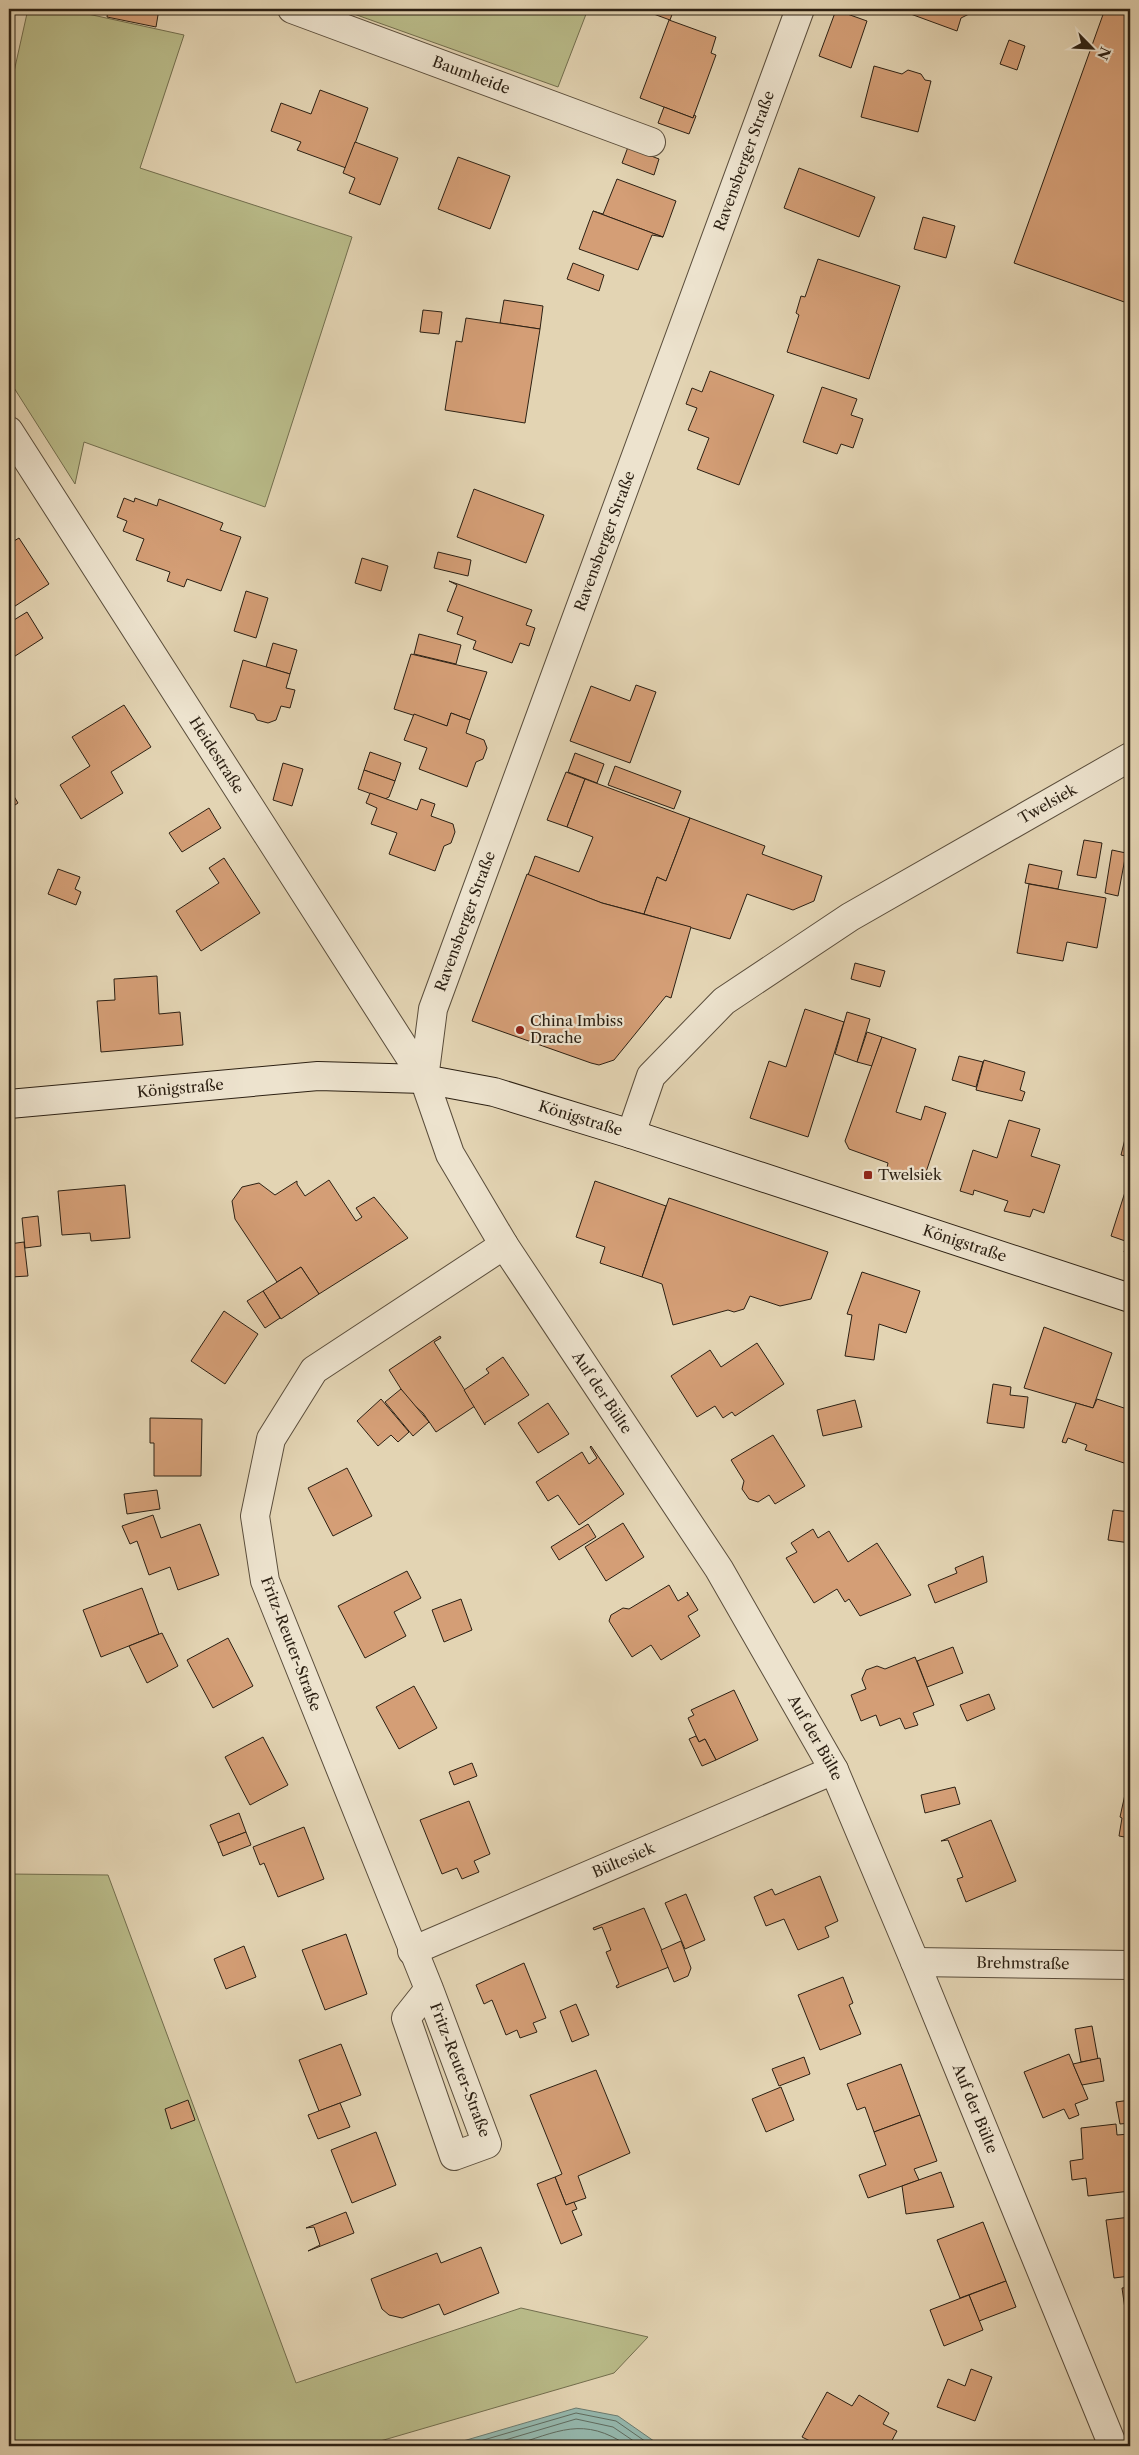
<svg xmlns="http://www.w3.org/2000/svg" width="1139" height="2455" font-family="'Libre Caslon Text',serif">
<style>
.green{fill:#b9bb89;stroke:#726e4e}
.water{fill:#95b8ae;stroke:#6b7b70}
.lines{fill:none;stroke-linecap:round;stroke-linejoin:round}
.shore{stroke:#606c60;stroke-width:1}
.building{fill:#d49e76;stroke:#2c2013}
.street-casing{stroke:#5a4d3b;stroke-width:30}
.secondary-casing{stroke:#2c2013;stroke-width:30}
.street{stroke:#ede3ce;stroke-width:28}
.secondary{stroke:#ede3ce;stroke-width:28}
.poi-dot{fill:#8f2418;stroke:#ede3ce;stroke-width:2}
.labels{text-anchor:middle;stroke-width:4.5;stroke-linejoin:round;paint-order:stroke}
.street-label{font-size:15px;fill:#2c2013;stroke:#ede3ce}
.poi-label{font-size:15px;fill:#2c2013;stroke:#ede3ce;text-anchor:start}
</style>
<rect width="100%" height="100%" fill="#e3d4b3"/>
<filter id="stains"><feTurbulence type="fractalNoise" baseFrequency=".004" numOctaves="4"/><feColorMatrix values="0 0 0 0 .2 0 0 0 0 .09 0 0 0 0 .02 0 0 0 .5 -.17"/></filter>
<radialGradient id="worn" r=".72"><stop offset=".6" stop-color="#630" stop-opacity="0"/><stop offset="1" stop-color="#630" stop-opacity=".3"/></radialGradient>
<!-- green -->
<g class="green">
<path d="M28,9H65L184,35L140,168L352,237L265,507L84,442L75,484L9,380V94Z"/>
<path d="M340,9H588L558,87Z"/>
<path d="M9,1874L108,1875L296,2383L521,2308L648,2337L614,2373L370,2444L371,2446H9Z"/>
</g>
<!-- water -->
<path class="water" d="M576,2408L618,2416L661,2446H446Z"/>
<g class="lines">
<!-- shore -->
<g class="shore">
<path d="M463,2446L576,2413L616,2421L652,2446"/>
<path d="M485,2446L576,2419L613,2427L641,2446"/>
<path d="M511,2446C558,2432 583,2415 628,2446"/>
</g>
</g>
<!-- building -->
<g class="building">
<path d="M108,9H159L156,27L107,17Z"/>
<path d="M640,9H674L670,20Z"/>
<path d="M897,9H971L973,12L961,18L957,31Z"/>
<path d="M1105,9H1130V304L1014,263Z"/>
<path d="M836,10L867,21L851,68L819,56Z"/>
<path d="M669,20L716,37L711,53L716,55L693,118L640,98Z"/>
<path d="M1009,40L1025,46L1017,70L1000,64Z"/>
<path d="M874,66L902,74L908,70L921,74L925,80L931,81L918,132L861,117Z"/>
<path d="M320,90L368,108L346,168L297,150L301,142L271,131L281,103L311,114Z"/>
<path d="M664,107L693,118L694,115L696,116L689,134L658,123Z"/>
<path d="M355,142L398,158L380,205L349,193L355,178L343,173Z"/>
<path d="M628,147L659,159L654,175L622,163Z"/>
<path d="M458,157L510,176L490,229L438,209Z"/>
<path d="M799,168L875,197L859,237L784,208Z"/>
<path d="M617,179L676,201L663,237L593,211L603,214Z"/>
<path d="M593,211L663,237L652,235L638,270L579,249Z"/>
<path d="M923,217L955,226L946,258L914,249Z"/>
<path d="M818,259L900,286L869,379L787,352L799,315L796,313L801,296L805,297Z"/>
<path d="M573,263L604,275L599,291L567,279Z"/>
<path d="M504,300L543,306L540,329L500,323Z"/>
<path d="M423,310L442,312L439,334L420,332Z"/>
<path d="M466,318L540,329L525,423L445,410L456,341L462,342Z"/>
<path d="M710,371L774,395L739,485L697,469L709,438L688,430L697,408L686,404L692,388L702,392Z"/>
<path d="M822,387L857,399L851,415L863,419L853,448L841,444L837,454L803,442Z"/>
<path d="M474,489L544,515L526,563L457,537Z"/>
<path d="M124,498L134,502L135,498L157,506L159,499L223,523L220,530L241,537L221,591L187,579L184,587L167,581L170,572L136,560L144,539L123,531L127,521L117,517Z"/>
<path d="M19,538L49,584L9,610V544Z"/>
<path d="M438,552L471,560L468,576L434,568Z"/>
<path d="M362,558L388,566L381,591L355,583Z"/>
<path d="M449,581L532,610L526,625L535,628L529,646L520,643L512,663L473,649L476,641L457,634L463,617L447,611L457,585Z"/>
<path d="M246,591L268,598L256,638L234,631Z"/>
<path d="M27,612L43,638L9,660V623Z"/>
<path d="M419,634L461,645L456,664L414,654Z"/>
<path d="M273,643L297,650L290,674L266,667Z"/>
<path d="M411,654L487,672L470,720L451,713L447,726L394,709Z"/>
<path d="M243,660L290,674L286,688L295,690L290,708L281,706L276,720L268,723L257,720L254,714L230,707Z"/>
<path d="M636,685L656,692L630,763L570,741L591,686L630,701Z"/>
<path d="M124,705L151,747L111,772L123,793L81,819L60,785L90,766L72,737Z"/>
<path d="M451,713L470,720L466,733L484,740L487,748L483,759L476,762L467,787L419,769L427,748L404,740L414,714L447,726Z"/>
<path d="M370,752L401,763L395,781L364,770Z"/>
<path d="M575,753L604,764L597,783L568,772Z"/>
<path d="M283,763L303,769L292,806L273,800Z"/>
<path d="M615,766L681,791L674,809L608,785Z"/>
<path d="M364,770L395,781L389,797L385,799L358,789Z"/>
<path d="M566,772L585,779L567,827L547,820Z"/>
<path d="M585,779L690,818L666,881L657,877L644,914L602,903L528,875L535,856L579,872L593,837L567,827Z"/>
<path d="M9,788L18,803L9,809Z"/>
<path d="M370,793L417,810L421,799L435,804L431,816L453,824L455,832L451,843L444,846L435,871L389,854L397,833L371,824L377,808L366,803Z"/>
<path d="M209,808L221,828L182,852L169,833Z"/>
<path d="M690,818L765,846L762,854L822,876L814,901L793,910L747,894L730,939L644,914L657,877L666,881Z"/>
<path d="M1084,840L1102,843L1096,878L1077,875Z"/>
<path d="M1112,850L1126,853L1118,896L1105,893Z"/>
<path d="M224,858L260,913L201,951L176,911L219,883L209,868Z"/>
<path d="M1029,864L1062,871L1058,889L1025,883Z"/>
<path d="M58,869L80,877L75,889L81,892L76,905L48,894Z"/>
<path d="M527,874L602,903L691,927L671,998L666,996L614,1060L599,1065L591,1063L472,1021Z"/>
<path d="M1029,884L1106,898L1097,948L1067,942L1063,961L1017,953Z"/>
<path d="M855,963L885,971L880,987L851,979Z"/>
<path d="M157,976L159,1014L180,1012L183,1045L101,1052L97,1001L115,1000L114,979Z"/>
<path d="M805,1009L844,1022L808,1137L750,1118L769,1061L786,1067Z"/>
<path d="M847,1012L870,1019L857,1062L835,1054Z"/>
<path d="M867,1032L882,1037L872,1066L857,1062Z"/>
<path d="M882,1037L916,1049L896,1112L921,1120L925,1106L946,1113L925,1175L911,1170L908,1178L886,1172L888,1163L849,1149L845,1141Z"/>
<path d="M959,1056L983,1062L976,1087L952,1080Z"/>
<path d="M984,1060L1025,1072L1020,1090L1025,1092L1022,1101L976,1090Z"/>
<path d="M1130,1119V1157L1121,1155Z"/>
<path d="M1009,1120L1040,1129L1031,1156L1060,1165L1044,1213L1033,1209L1030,1217L1004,1211L1008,1201L974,1190L973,1195L960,1191L973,1150L997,1158Z"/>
<path d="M329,1180L356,1221L362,1217L356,1208L374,1197L408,1238L319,1294L301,1267L277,1282L235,1219L232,1201L242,1187L259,1183L275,1195L297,1181V1184L305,1196Z"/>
<path d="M595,1181L666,1206L642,1277L600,1263L605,1247L576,1237Z"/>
<path d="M125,1185L130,1238L91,1241L90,1233L62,1235L58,1191Z"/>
<path d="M1126,1189L1130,1190V1254L1124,1252L1128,1242L1111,1236Z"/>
<path d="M669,1198L828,1252L811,1299L780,1306L750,1296L744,1309L734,1312L728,1310L673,1325L662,1284L642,1277Z"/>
<path d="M38,1216L41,1246L25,1248L22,1218Z"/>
<path d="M24,1242L28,1276L11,1277L9,1244Z"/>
<path d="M301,1267L319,1294L281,1319L263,1291Z"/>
<path d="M862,1272L920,1291L906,1333L879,1324L874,1360L845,1356L852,1315L847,1314Z"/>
<path d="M263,1291L280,1318L265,1328L247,1301Z"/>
<path d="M224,1311L258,1334L225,1384L191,1361Z"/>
<path d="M1044,1327L1112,1353L1093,1408L1024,1388Z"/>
<path d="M440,1336L441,1338L434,1342L475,1406L436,1432L423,1413L408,1400L389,1370Z"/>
<path d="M757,1343L784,1384L735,1416L732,1412L723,1418L715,1406L697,1417L671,1376L710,1350L721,1367Z"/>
<path d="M503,1357L529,1395L485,1423V1425L464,1390L489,1373L486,1369Z"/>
<path d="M993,1384L1011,1387L1010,1395L1028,1397L1024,1428L987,1423Z"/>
<path d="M401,1389L429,1422L413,1436L385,1402Z"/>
<path d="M381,1399L409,1432L398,1442L391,1435L378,1446L357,1421Z"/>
<path d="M1097,1399L1130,1410V1456L1127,1464L1085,1450L1087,1445L1068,1438L1066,1443L1062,1442L1076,1403L1093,1408Z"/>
<path d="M855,1400L862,1427L823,1436L817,1410Z"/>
<path d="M548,1403L569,1434L538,1453L518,1423Z"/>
<path d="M150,1418L202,1419L201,1476H154V1443H150Z"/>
<path d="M773,1435L805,1486L775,1504L769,1495L758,1502L749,1499L742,1489L744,1481L731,1460Z"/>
<path d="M591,1446L624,1494L579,1525L558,1495L548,1501L536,1482L582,1452L589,1464L597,1458L590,1447Z"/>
<path d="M347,1468L372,1516L333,1536L308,1488Z"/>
<path d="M157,1490L160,1509L127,1514L124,1494Z"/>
<path d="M1113,1510L1130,1512V1543L1108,1540Z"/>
<path d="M153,1515L161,1538L200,1524L219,1575L178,1590L170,1567L149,1575L137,1541L130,1544L122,1526Z"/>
<path d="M623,1523L644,1557L606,1581L585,1547Z"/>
<path d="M588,1524L596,1537L559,1560L551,1547Z"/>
<path d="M813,1529L818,1538L829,1531L848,1562L877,1543L911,1595L860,1616L849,1599L845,1602L837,1589L814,1603L786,1558L797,1552L791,1543Z"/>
<path d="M983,1556L987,1582L935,1603L928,1585L957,1573L955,1568Z"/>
<path d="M407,1571L421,1598L394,1612L406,1636L365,1658L338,1606Z"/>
<path d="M669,1585L678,1601L688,1595L687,1592L698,1610L688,1616L700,1636L661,1660L651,1645L632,1657L609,1621L611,1615L623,1608L629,1609Z"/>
<path d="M142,1588L159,1634L101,1657L83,1610Z"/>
<path d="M461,1599L472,1630L444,1642L432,1610Z"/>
<path d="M162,1633L178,1666L147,1683L129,1646Z"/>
<path d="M228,1638L253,1686L213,1708L187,1660Z"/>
<path d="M953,1647L963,1673L927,1687L917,1661Z"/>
<path d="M915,1657L934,1705L913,1713L918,1725L905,1729L900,1718L880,1726L876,1715L861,1721L851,1695L866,1689L862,1679L866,1670L877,1666L885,1669Z"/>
<path d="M414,1686L437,1728L399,1749L376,1707Z"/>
<path d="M734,1690L758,1740L716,1760L705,1739L699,1742L688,1718L694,1715L691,1710Z"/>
<path d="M989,1694L995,1709L967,1721L960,1705Z"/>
<path d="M696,1736L699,1742L705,1739L716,1760L702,1766L689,1739Z"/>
<path d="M263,1737L288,1785L250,1805L225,1757Z"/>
<path d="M472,1763L477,1776L454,1785L449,1772Z"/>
<path d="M1130,1772V1838L1119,1836L1122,1818L1120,1817Z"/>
<path d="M955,1787L960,1804L925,1813L921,1795Z"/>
<path d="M469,1801L490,1854L474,1861L479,1872L462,1879L457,1868L442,1874L420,1820Z"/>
<path d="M239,1813L246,1832L218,1843L210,1825Z"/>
<path d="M991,1820L1016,1881L966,1902L957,1879L963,1877L948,1840L941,1841Z"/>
<path d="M304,1827L324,1879L278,1897L264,1863L260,1865L253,1847Z"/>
<path d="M246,1832L251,1845L223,1856L218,1843Z"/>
<path d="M820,1876L838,1921L825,1927L829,1937L798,1950L784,1919L766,1926L754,1897L772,1889L775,1895Z"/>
<path d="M686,1894L705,1940L685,1949L665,1903Z"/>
<path d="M644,1908L669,1967L617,1988L616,1986L619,1984L606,1952L611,1950L602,1927L594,1930L593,1928Z"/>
<path d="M346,1934L367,1994L325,2010L302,1950Z"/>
<path d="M681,1941L691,1968L688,1976L674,1982L661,1950Z"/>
<path d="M244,1946L256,1977L226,1989L214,1959Z"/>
<path d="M524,1963L546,2018L533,2023L537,2032L520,2038L517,2030L506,2035L492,2000L484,2004L476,1985Z"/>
<path d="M843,1977L853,2003L849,2005L861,2034L820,2050L798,1995Z"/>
<path d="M576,2004L589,2035L572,2042L560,2011Z"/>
<path d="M1092,2026L1098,2059L1081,2062L1075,2029Z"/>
<path d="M341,2044L361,2095L319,2111L299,2060Z"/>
<path d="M1069,2054L1088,2099L1075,2104L1079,2115L1069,2119L1064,2109L1043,2118L1024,2072Z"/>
<path d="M804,2057L810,2074L779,2086L772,2069Z"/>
<path d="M1100,2058L1104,2081L1082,2085L1073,2064Z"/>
<path d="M901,2064L920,2115L874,2132L865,2107L857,2110L847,2084Z"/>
<path d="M596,2070L630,2153L578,2176L586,2198L566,2205L555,2177L562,2174L530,2095Z"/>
<path d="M781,2087L794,2120L766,2132L752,2099Z"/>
<path d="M188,2100L195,2120L171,2129L165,2109Z"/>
<path d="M1130,2100V2123L1120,2124L1116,2102Z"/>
<path d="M340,2103L350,2127L318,2139L308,2115Z"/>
<path d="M920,2115L937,2161L914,2169L919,2180L868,2198L859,2175L886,2165L874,2132Z"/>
<path d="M1116,2124L1117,2135L1130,2134V2191L1088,2196L1086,2178L1072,2180L1070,2161L1083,2159L1081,2128Z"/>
<path d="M376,2132L396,2185L352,2203L331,2150Z"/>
<path d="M941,2172L954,2207L906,2214L902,2186Z"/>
<path d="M555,2177L566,2205L574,2202L577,2209L572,2211L582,2235L561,2244L537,2184Z"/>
<path d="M346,2212L354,2233L308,2251L320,2245L314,2227L306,2228Z"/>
<path d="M1130,2217V2276L1114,2278L1106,2220Z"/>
<path d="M983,2222L1006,2281L960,2298L937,2240Z"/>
<path d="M481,2247L499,2293L444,2315L439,2304L402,2318L389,2315L382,2309L371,2279L437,2253L441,2263Z"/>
<path d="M1006,2281L1016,2307L979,2321L969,2295Z"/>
<path d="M1130,2287V2308L1125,2309L1122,2288Z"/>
<path d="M969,2295L983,2330L944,2346L930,2310Z"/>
<path d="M971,2369L992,2377L975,2421L937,2407L948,2379L965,2386Z"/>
<path d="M827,2392L852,2406L859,2395L889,2413L883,2424L897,2431L889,2446H820L802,2437Z"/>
</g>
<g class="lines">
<!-- street casing -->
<g class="street-casing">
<g id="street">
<path id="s1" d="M292,9L651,142"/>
<path id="s2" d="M9,431L424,1079L450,1154L504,1245L719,1569L834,1770L915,1962L1113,2446"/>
<path id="s3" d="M424,1079L433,1009L800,9"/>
<path id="s4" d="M631,1134L651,1076L724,1001L850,917L1130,757"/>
<path id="s5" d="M412,1951L834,1770"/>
<path id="s6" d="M915,1962L1130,1965"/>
<path d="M429,1989L406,2018L454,2156L487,2144L429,1989L265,1581L255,1516L271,1439L314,1370L504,1245"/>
</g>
</g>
<!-- secondary casing -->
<g class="secondary-casing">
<g id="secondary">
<path id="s7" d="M9,1104L318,1076L424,1079L494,1092L631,1134L1130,1298"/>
</g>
</g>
<!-- street -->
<use href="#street" class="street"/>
<!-- secondary -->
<use href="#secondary" class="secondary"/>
</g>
<!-- markers -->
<g class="poi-dot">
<circle cx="520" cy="1030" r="5"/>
<rect x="863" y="1170" width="10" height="10" rx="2.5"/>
</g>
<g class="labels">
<!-- street labels -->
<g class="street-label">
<text dy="5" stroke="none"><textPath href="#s1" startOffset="191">Baumheide</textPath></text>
<text dy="5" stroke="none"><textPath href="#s3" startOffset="974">Ravensberger Straße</textPath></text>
<text dy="5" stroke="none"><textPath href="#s3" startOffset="569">Ravensberger Straße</textPath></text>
<text dy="5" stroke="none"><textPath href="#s2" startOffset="385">Heidestraße</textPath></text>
<text dy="5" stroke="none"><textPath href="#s4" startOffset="545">Twelsiek</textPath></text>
<text dy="5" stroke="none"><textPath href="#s3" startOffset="164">Ravensberger Straße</textPath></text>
<text dy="5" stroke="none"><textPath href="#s7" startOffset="172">Königstraße</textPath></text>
<text dy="5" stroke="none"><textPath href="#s7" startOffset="578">Königstraße</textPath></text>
<text dy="5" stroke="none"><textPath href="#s7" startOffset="982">Königstraße</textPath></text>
<text dy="5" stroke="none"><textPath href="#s2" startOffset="1132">Auf der Bülte</textPath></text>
<text transform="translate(291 1644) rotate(69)" y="5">Fritz-Reuter-Straße</text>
<text dy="5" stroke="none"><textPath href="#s2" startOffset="1538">Auf der Bülte</textPath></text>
<text dy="5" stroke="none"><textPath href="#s5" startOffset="230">Bültesiek</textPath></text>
<text dy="5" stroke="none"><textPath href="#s6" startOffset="108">Brehmstraße</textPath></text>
<text transform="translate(460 2070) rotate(69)" y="5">Fritz-Reuter-Straße</text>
<text dy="5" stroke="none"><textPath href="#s2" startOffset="1942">Auf der Bülte</textPath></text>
</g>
<!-- poi labels -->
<g class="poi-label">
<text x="530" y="1026">China Imbiss<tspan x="530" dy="17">Drache</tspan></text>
<text x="878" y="1180">Twelsiek</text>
</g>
</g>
<!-- margin -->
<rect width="1139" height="2455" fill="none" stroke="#e3d4b3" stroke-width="30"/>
<rect x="10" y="10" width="1119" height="2435" fill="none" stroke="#2c2013" stroke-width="2.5"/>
<rect x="15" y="15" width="1109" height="2425" fill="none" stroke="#2c2013"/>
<!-- north arrow -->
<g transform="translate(1092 48) rotate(114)" stroke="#ede3ce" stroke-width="4" paint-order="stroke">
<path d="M0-4L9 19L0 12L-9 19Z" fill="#2c2013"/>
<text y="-8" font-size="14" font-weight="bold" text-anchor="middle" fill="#2c2013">N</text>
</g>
<rect width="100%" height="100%" filter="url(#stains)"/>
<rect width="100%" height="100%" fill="url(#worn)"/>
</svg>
